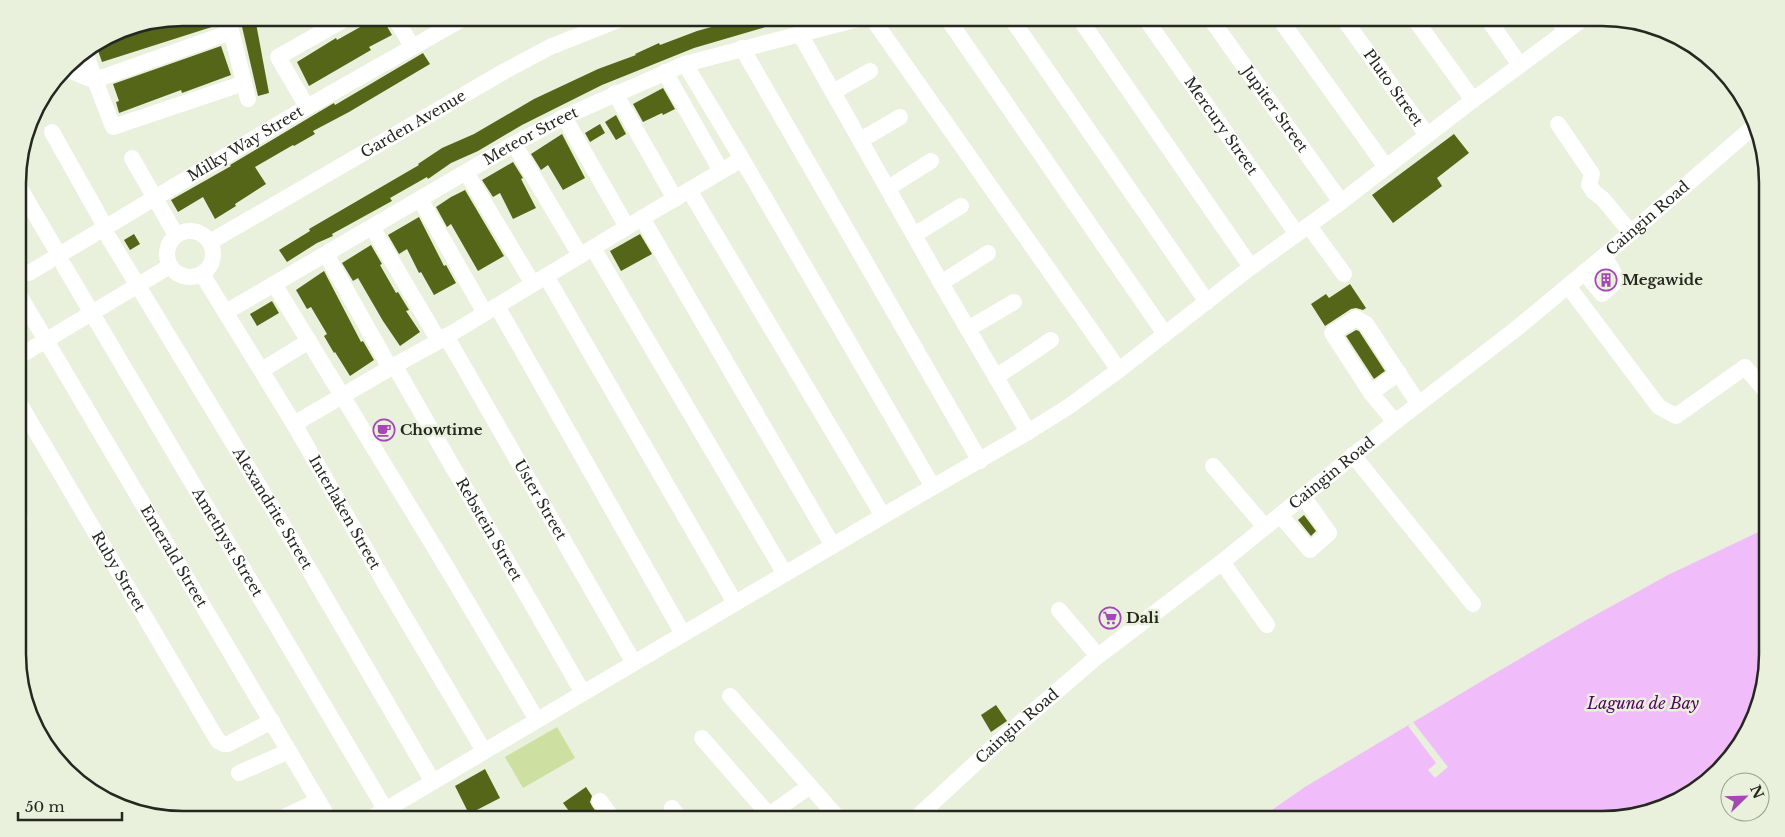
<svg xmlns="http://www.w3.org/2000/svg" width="1785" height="837" font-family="'Libre Baskerville',serif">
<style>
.green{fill:#cddfa1}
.water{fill:#f0bcfa}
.pier{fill:#e9f0db}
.building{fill:#556619}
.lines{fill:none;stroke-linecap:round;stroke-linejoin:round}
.minor{stroke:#fff;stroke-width:16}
.labels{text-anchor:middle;stroke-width:5;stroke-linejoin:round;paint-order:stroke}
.street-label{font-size:15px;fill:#262820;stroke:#e9f0db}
.poi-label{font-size:15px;font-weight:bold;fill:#262820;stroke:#e9f0db;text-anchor:start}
.water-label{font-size:16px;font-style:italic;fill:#560064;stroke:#e9f0db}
.rim{fill:none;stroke:#262820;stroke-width:2.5}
</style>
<rect width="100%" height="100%" fill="#e9f0db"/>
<!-- green -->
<path class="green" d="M557,727L575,758L523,788L505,757Z"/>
<!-- water -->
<path class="water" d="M1767,528V654L1755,718L1733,755L1694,791L1612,819H1259L1305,787L1487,678L1581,623L1668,575Z"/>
<!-- pier -->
<path class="pier" d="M1413,722L1448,767L1435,778L1428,770L1436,763L1408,726Z"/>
<!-- building -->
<g class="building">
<path d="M183,18H216L218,25L102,62L96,45L120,30Z"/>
<path d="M240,18H255L269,93L258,96Z"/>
<path d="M373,18H382L392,35L369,47L371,50L309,86L297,62L336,38L337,40L362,26L361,24Z"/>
<path d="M739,18H785L786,21L694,48L602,85L522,125L478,151L451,163L428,179L427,177L390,198L392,201L332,234L333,236L317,243L287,262L279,250L310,231L309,229L419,165L418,164L442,148L474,134L534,99L598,69L636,55L635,54L659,43L660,45L697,31L733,21L732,19Z"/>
<path d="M221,46L231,75L182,93L181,90L119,113L116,102L119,101L113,84Z"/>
<path d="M423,53L430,64L349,112L313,131L315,134L294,146L293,145L255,167L266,184L235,204L236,206L215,219L203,197L178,212L171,200L231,166L230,165L312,116L334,103L335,105Z"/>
<path d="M663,88L675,109L663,115L662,113L643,122L633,104Z"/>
<path d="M616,115L626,134L616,140L605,122Z"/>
<path d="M600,124L605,133L590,142L585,133Z"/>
<path d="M562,134L585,178L563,190L548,165L541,170L531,154Z"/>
<path d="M1454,134L1469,153L1437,178L1442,186L1393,223L1372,195Z"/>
<path d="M513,162L523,178L521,179L536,208L513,219L500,193L493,197L482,180Z"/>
<path d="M465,190L504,256L478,271L451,224L447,227L436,207L451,197Z"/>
<path d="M419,217L444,266L446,265L456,283L434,295L421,272L419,273L407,249L399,254L388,235Z"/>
<path d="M134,234L140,244L130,250L124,240Z"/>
<path d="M640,234L652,254L621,271L610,251Z"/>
<path d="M371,245L382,264L380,265L396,293L398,292L409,310L406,311L420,332L400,346L383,321L358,278L353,281L342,263Z"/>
<path d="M324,271L361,342L363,341L374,360L350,376L335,352L334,353L324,336L327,334L311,307L307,309L296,290Z"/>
<path d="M1350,284L1366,308L1363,310L1356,308L1351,309L1325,326L1311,304L1326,294L1329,298Z"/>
<path d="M272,301L279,313L257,326L250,314Z"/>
<path d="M1356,330L1359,331L1385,371L1374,379L1346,336Z"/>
<path d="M1304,515L1316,531L1311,536L1298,520Z"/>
<path d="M996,705L1007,721L991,732L981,715Z"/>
<path d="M485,769L500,798L469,814L455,786Z"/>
<path d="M586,787L592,796L590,802L592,806L601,819H575L563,803Z"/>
</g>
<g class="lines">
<!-- minor -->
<g class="minor">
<path d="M228,18L248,99"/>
<path d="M395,18L412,46"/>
<path d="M872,18L1119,370"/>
<path d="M947,18L1165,334"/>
<path d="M1011,18L1207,302"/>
<path d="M1079,18L1251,267"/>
<path id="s1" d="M1145,18L1297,234"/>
<path id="s2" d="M1210,18L1341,202"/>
<path d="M1279,18L1386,167"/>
<path id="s3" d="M1343,18L1427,135"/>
<path d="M1414,18L1473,100"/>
<path d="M1487,18L1520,65"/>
<path d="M1557,18L1566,31"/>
<path d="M800,34L941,283L1028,432"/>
<path d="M742,48L980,461"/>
<path d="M85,52L95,80L231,32"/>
<path d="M685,64L742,159L933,487"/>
<path d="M66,69L85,77L95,80L113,127L244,83"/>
<path d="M665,72L721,171"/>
<path d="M833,92L870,71"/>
<path d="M615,93L675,199"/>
<path d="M307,107L278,57L347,18"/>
<path d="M564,117L627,227"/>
<path d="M1558,124L1592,174L1589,185L1594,192L1603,199L1631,233"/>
<path d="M52,132L106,228"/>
<path d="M861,140L900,117"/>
<path d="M514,144L580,255"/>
<path d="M132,158L176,235"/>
<path d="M466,172L533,284"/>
<path d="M18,185L59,255"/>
<path d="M888,188L931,161"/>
<path d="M689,190L883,516"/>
<path d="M420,199L485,313"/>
<path d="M642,218L833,546"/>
<path d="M1309,226L1344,274"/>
<path d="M372,227L439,341"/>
<circle cx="190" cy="254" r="23"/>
<path d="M914,235L961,206"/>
<path id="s4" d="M109,238L293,542L433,782"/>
<path id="s5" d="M210,242L505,71L550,47L623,18"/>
<path d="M593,248L785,574"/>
<path d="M326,254L390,368"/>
<path id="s6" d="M64,266L391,819"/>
<path d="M1584,272L1602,294L1618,280L1604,256"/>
<path id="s7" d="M29,273L307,107L464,18"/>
<path id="s8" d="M202,274L294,424L390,592L484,751"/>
<path d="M546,276L735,603"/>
<path d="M941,283L988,253"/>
<path d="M274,284L444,563L537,720"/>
<path d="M1568,286L1659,407L1676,416L1745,367L1767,393"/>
<path id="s9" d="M18,293L329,819"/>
<path d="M497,306L683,634"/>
<path id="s10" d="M226,312L514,144L564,117L685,64L862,18"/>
<path d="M968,329L1014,302"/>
<path id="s11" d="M446,336L634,663"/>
<path d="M18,357L170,266"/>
<path id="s12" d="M394,365L583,693"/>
<path d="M262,370L309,341"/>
<path d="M1399,373L1371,393L1332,333L1356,318L1366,324L1418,403"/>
<path d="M996,377L1051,340"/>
<path d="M1371,393L1395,422"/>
<path id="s13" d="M18,401L218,741L224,744H228L272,721"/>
<path d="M294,424L390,368L439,341L642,218L742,159"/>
<path d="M1353,455L1473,604"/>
<path d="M1213,466L1265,527"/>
<path d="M1280,515L1310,550L1329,533L1303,496"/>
<path d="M19,516L20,518"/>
<path d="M1222,562L1267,625"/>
<path d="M1059,610L1098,656"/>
<path d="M730,696L839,819"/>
<path d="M702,738L769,815L810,786"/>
<path d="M239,773L289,751"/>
<path d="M600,801L613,819"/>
<path d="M672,808L680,819"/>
<path d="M282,818L318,801"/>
<path d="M370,819L883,516L1028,432L1068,407L1119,370L1251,267L1341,202L1473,100L1584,18"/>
<path id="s14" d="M915,819L1006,735L1098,656L1222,562L1395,422L1516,329L1604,256L1752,128"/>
</g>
</g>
<!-- icons -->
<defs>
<g id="building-ring" transform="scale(1.125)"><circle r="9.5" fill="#e9f0db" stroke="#a348b4" stroke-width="1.5"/><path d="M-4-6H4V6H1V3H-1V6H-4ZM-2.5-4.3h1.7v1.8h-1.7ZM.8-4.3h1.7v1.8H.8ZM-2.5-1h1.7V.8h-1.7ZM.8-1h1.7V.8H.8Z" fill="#a348b4"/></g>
<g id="cafe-ring" transform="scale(1.125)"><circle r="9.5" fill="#e9f0db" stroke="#a348b4" stroke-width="1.5"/><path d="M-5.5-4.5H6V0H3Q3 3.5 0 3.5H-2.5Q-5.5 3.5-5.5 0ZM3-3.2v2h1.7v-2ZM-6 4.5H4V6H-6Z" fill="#a348b4"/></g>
<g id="supermarket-ring" transform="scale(1.125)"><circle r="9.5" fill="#e9f0db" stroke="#a348b4" stroke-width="1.5"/><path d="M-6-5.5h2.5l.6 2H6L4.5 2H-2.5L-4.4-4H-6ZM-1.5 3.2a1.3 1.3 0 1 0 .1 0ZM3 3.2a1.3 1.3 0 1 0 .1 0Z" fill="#a348b4"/></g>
</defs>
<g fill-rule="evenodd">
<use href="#building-ring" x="1606" y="280"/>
<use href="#cafe-ring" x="384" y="430"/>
<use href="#supermarket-ring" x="1110" y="618"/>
</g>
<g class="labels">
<!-- street labels -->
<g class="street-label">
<text dy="5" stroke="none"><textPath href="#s3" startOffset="86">Pluto Street</textPath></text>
<text dy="5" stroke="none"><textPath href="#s2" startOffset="112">Jupiter Street</textPath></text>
<text dy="5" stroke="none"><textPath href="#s5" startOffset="235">Garden Avenue</textPath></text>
<text dy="5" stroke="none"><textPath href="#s1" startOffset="132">Mercury Street</textPath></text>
<text dy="5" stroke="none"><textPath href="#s10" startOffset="352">Meteor Street</textPath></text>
<text dy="5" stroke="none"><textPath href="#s7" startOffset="252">Milky Way Street</textPath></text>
<text dy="5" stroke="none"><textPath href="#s14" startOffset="948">Caingin Road</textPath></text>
<text dy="5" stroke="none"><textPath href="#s14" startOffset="542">Caingin Road</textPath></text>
<text dy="5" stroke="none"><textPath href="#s11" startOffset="189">Uster Street</textPath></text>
<text dy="5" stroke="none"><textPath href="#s4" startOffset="316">Alexandrite Street</textPath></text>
<text dy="5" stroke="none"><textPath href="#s8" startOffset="278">Interlaken Street</textPath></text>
<text dy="5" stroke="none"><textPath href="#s12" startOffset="190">Rebstein Street</textPath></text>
<text dy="5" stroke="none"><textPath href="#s6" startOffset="321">Amethyst Street</textPath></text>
<text dy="5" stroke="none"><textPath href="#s9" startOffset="306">Emerald Street</textPath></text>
<text dy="5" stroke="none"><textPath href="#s13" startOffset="198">Ruby Street</textPath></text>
<text dy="5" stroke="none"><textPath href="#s14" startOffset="138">Caingin Road</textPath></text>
</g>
<!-- poi labels -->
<g class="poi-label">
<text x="1622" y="285">Megawide</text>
<text x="400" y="435">Chowtime</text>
<text x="1126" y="623">Dali</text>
</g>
<!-- water labels -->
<g class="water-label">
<text x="1643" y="709">Laguna de Bay</text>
</g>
</g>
<!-- crop -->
<path d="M0 0H1785V837H0ZM183 26H1602A157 157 0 0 1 1759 183V654A157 157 0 0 1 1602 811H183A157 157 0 0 1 26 654V183A157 157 0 0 1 183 26Z" fill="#e9f0db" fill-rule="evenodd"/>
<path class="rim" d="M183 26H1602A157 157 0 0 1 1759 183V654A157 157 0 0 1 1602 811H183A157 157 0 0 1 26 654V183A157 157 0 0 1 183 26Z"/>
<!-- north arrow -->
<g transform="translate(1745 797) rotate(67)"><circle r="24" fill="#e9f0db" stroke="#9ba090"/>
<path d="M0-4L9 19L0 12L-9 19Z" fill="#a348b4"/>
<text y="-8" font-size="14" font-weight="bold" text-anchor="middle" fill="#262820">N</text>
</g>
<!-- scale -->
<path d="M18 812v8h104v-8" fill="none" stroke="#262820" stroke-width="2.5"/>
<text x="25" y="812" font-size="15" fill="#262820" stroke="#e9f0db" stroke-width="4" paint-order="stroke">50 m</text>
</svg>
